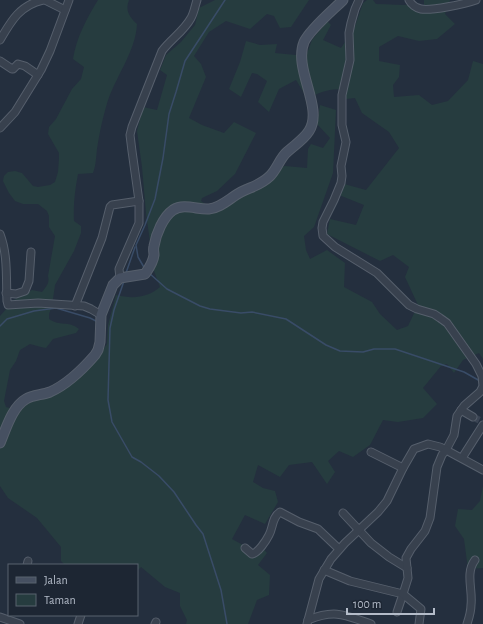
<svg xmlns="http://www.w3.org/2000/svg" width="483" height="624" font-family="'Alegreya Sans',sans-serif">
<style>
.green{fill:#263c3f}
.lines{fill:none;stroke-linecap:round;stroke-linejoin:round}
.stream{stroke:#394c67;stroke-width:1.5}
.street-tunnel{stroke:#3a4453;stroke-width:7;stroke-dasharray:7 3.5;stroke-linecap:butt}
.street-casing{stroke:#565f6c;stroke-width:9}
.secondary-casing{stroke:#565f6c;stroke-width:11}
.street{stroke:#38414e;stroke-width:7}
.secondary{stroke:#465061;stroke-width:9}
</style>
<rect width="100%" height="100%" fill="#242f3e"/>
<!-- green -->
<g class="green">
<path d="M98,0H129C125,11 129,16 137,24C136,52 113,80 106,107C102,121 99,135 97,149C96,158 96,165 93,173L78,174C75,190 73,205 74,221L81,226V233L74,251L55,285L52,306L49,314V319C60,327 68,320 79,329L76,333L53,339L46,348L41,347L30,344L20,350L16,361L10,370L4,401L6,407L18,410L27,401L91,366L107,344L108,325L116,295C133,299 147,298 160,287L154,271L146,213L142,167L137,131L143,107L157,110L167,75L160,70L166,55L181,42L195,25L199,8L215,0H309L291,27L280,28L274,16L267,14L250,29L226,21L209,32L194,56L201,64L206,77L189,118L202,125L224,133L234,122L256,133L235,174L217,191L202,198L201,201L208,206L241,195L278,168L285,166L307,168L308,149L311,144L323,148L330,138L317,124L320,105L336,110L333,173L314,227L304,236L306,250L310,259L327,250L345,263L344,287L372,302L380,314L397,330L408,326L418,305L405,277L409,267L393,255L380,261L327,234L330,219L356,225L364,205L339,195L344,184L366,190L399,148L389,132L362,113L355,98L346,99L345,90C332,87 319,93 307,98L296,80L279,89L269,112L258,102L267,81L257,74L252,73L241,97L229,89L240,62L246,41L260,45L277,44L275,53L306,56L312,40L327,21L331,25L323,40L341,48L354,29L363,3L367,0H373L376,4C392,4 408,6 424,5V0H450L445,14L455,24L437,39L419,41L398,36L379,47V61L400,65L399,77L393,85L394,97L419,95L432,105L448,101L468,80L473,61L483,64V359L479,353L463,360L454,373L447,364L441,366L423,388L437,404L423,418L398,422L383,420L370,445L353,457L339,451L328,461L335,472L327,484L312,462L289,465L280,477L258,465L253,482L263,488L275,491L278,502L265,524L245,515L232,539L256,552L261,546L267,553L258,565L270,575L269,595L257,600L248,624H186L187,620L180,606V593L165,587L141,567L137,571V565H65L61,561V547L37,518L8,498L0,486V316L14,300L32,290L42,292C46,287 50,283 48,276L55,236L49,227V216L47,211L38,204H23L15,201L9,193L3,181L4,176L8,172L15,171L22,173L33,186L38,187L50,185L55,182L58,172L59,158V153L48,134L49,127L56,119L72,89L81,79L84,67L73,59C76,38 87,18 98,0Z"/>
<path d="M483,486V568L468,569L464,539L455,526L458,509L472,510L480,501Z"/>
</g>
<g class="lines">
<!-- stream -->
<g class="stream">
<path d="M145,269L138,257L136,245L145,225L155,199L163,158L169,114L176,92L185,61L225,0"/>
<path d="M126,273L135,247"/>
<path d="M149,273L167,289L200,306L210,309L241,313L252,312L286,319L326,345L340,351L363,352L374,349H395L464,372L480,381"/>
<path d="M124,281L114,310L110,328L108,400L112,422L132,457L141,462L159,476L174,492L196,525L203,534L221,590L227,624"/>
<path d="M0,326L7,319L34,311L56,308L90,318L98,322"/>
</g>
<!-- street-tunnel -->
<path class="street-tunnel" d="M473,417L481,421"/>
<!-- street casing -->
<g class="street-casing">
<g id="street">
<path d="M45,0L65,10"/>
<path d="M409,0C411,4 416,8 421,9C431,11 465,4 476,0"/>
<path d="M0,40C11,21 20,5 43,0"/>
<path d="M0,61L12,69H13L18,64L25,66L38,75"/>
<path d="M0,128L15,112L41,70L50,51L69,0"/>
<path d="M0,234C8,255 6,278 7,301L8,305L38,303L84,306L91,309L101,315"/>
<path d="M120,278L119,269L139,223V201L132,151L130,135L132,127L162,51C171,39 184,31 191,18C194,13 195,6 197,0"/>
<path d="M6,293L16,294L25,291L29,281L31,252"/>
<path d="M75,306L102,238L110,207L112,205L139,201"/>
<path d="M461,410L473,417"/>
<path d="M371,452L403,468"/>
<path d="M462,458L483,425"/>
<path d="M343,513L371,543L389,557L407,568"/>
<path d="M245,548L252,554C258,553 266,541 269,535C273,528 272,517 280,512L299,522L318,529L339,549"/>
<path d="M27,565L28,561"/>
<path d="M324,570L350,581L403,594L397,612"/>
<path d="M0,617L20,624"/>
<path d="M308,620C335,609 345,615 371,624"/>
<path d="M78,624L81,615"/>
<path d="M155,624L156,622"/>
<path d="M307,624L319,579L331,559L345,543L378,512L387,501L403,468L414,449L428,444L440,447L446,450L454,435L457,416L464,406L480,392L483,386L482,376L476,364L447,323L440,318L434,314L417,309L409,305L377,273L335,247L323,236L322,228L323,222L334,200L341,183L342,176L341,166L346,142L342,125V95L350,60L349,33L351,23L355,9L359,0"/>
<path d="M419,624L421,609L403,594L408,578L406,558L411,549L425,531L430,518L437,467L442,455L446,450L483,470"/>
<path d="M467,624C469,618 471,611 471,605C473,590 465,573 475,560"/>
</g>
</g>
<!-- secondary casing -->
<g class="secondary-casing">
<path id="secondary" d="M0,443C6,429 12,407 26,399C33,395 42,395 50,392C68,384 82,370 95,355L98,350L100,342L101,315L113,285L120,278L145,274C149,268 153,263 154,255C154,252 153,250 154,246C156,234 163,217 173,210C184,203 198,210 209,209C221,208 231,197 241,192C251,187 261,185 270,176C277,169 280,158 287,152C295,145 304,139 309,131C324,108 293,69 304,42C310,29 333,10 343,0"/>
</g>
<!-- street -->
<use href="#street" class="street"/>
<!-- secondary -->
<use href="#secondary" class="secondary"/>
</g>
<!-- legend -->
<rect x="8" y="564" width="130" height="52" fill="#1d2633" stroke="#59626f"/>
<rect x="16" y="577" width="20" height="6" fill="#465061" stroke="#59626f"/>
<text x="44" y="584" font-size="12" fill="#b4bcc9">Jalan</text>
<rect x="16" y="594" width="20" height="12" fill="#263c3f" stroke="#59626f"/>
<text x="44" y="604" font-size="12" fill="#b4bcc9">Taman</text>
<!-- scale -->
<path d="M347 608v6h87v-6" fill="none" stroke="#b4bcc9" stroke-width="2"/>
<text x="353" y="608" font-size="12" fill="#b4bcc9" stroke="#1d2633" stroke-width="3" paint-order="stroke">100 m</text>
</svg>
